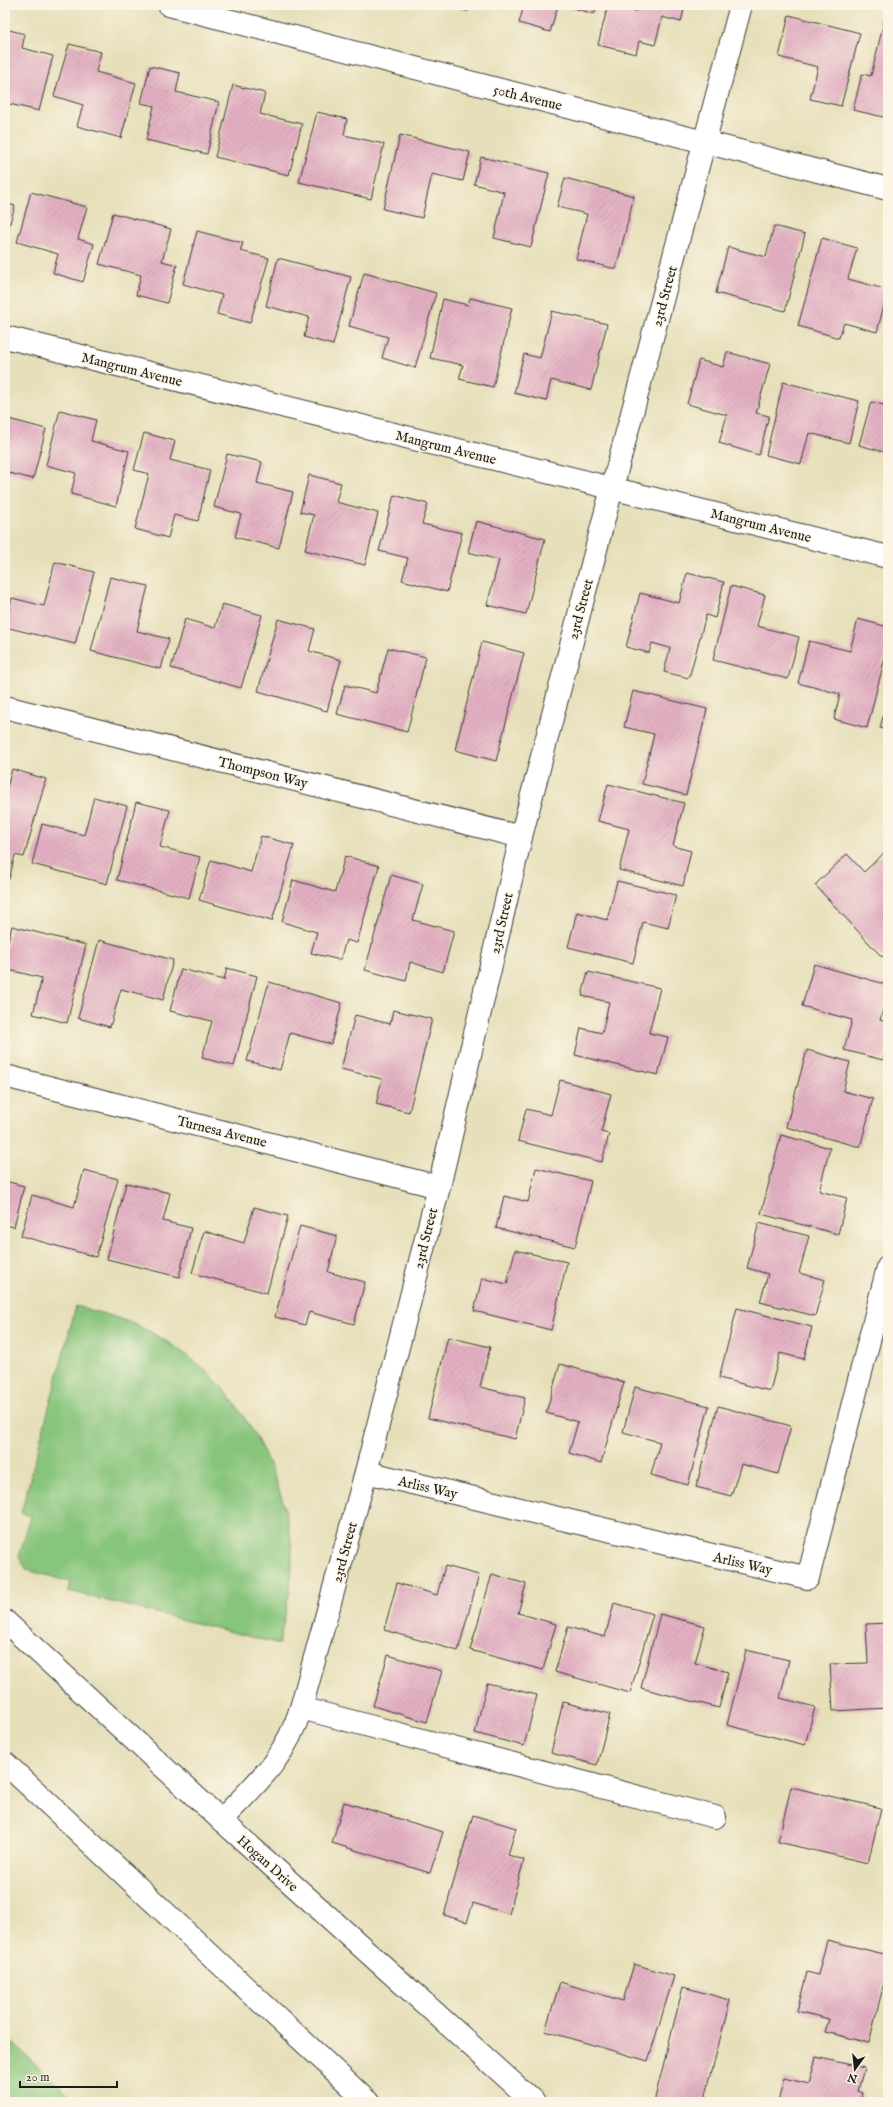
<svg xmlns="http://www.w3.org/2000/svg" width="893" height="2107" font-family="'IM FELL English',serif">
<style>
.green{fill:#88c57b;stroke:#52704c}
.building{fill:url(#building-hatch)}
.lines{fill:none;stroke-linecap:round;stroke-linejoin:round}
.minor-casing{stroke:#3a3934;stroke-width:24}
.minor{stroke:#fff;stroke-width:22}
.labels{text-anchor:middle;stroke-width:3;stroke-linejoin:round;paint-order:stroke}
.street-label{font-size:14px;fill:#1c1c1c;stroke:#fcf5e5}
</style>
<defs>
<pattern id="building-hatch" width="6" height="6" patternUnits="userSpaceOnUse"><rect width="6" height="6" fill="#e3b0c2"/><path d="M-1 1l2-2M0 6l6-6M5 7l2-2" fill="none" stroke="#c297a6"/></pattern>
</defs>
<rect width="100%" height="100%" fill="#fcf5e5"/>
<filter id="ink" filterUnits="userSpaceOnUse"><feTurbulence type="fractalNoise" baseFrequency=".025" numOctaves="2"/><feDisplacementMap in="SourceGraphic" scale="8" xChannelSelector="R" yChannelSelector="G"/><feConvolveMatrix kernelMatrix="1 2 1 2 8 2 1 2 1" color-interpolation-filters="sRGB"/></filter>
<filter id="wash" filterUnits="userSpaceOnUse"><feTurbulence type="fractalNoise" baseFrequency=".012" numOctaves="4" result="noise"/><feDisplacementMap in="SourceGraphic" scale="16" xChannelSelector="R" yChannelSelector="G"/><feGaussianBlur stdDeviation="0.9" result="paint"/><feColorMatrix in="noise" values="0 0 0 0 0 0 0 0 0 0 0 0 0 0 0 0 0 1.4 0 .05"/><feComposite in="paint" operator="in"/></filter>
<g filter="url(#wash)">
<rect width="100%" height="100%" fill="#e6dfba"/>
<!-- green -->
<g class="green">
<path d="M76,1306C94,1311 114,1316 131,1323C153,1332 175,1346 193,1360C246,1399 293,1495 292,1561C292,1589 284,1617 279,1644L68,1591L70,1582L27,1570L19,1557L31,1516L21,1513Z"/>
<path d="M5,2036L77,2102H5Z"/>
</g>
<g id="blocks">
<!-- building -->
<g class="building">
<path d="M447,5H469L468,11Z"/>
<path d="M524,5H558L550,32L519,23Z"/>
<path d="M563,5H597L594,14Z"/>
<path d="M608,5L637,11L638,5H685L681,22L662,17L655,45L639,41L636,54L598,45Z"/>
<path d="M789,15L860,33L841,106L810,99L818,67L779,57Z"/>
<path d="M885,17H888V118L853,110L862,74L871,76Z"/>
<path d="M5,29L25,34L22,48L53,56L39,111L5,103Z"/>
<path d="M69,44L101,52L96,72L136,83L121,138L77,126L83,105L54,96Z"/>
<path d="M150,66L180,73L176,92L219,102L207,154L146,140L154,106L141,103Z"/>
<path d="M233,85L265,93L260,114L302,124L289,175L215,157Z"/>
<path d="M317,112L347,119L344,135L384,144L371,199L299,182Z"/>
<path d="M400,135L470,152L463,181L432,174L422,218L383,209Z"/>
<path d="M481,157L549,173L531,247L494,238L504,192L474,184Z"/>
<path d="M565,178L634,196L616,269L576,259L587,214L557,207Z"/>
<path d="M31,192L87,207L78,239L94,244L83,282L53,273L58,254L17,242Z"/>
<path d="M5,203L15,206L5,240Z"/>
<path d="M113,213L171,229L162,261L177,265L167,303L136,295L141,275L99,264Z"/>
<path d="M774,226L805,234L785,311L716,293L728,247L766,257Z"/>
<path d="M197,231L243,243L240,251L269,258L250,323L217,314L222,295L183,284Z"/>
<path d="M822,238L857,248L848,279L888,290L877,332L844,323L839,338L798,326Z"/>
<path d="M278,258L351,277L333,345L304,337L309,317L266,306Z"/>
<path d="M364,273L436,293L415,368L382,358L388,337L349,326Z"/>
<path d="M470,298L512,308L493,387L459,379L463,365L430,358L443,299L468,305Z"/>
<path d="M552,311L607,324L591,390L551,380L546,401L514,393L524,354L540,358Z"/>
<path d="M727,352L770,364L756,413L769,416L759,455L719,443L727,415L687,404L699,360L723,367Z"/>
<path d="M783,382L859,401L849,443L809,433L801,464L766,455Z"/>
<path d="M871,402L888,406V453L859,445Z"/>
<path d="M60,410L96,420L91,441L129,451L116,506L71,494L76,473L46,465Z"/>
<path d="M5,418L46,429L33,479L5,472Z"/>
<path d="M144,433L175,441L170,460L210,470L198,521L174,515L168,538L135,529L149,474L134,470Z"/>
<path d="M227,454L262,462L257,483L293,492L279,548L235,537L241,514L214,507Z"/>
<path d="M309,475L341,483L336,502L378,513L365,565L305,550L314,515L300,512Z"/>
<path d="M394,495L428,504L422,524L462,533L447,592L402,580L408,558L379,551Z"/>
<path d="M476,521L545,539L526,614L487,605L499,560L468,552Z"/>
<path d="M55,562L94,572L75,644L5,627L12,598L44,606Z"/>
<path d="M687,573L724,582L715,618L706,615L689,678L664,672L670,648L652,643L649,653L626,647L640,593L679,603Z"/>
<path d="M110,577L148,586L137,631L169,639L161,669L91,651Z"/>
<path d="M731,586L765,595L757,626L799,637L788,679L713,660Z"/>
<path d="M222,604L262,615L241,688L171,668L185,619L215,628Z"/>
<path d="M278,619L315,629L309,651L341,660L327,711L258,691Z"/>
<path d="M858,619L888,627V646L867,728L834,719L840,694L798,683L809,641L850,651Z"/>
<path d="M482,642L524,653L496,761L455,750Z"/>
<path d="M388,648L426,657L407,732L337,714L345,685L376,693Z"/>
<path d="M633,691L707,709L686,795L642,784L654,734L624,727Z"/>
<path d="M888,698V730L880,728Z"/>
<path d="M12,769L46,779L24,857L15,855L9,879L5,878V795Z"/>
<path d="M608,784L684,803L673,846L691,851L683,886L619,870L629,829L598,821Z"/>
<path d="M94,797L127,806L107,884L32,864L42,824L84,835Z"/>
<path d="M136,802L170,810L160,847L200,857L189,898L117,880Z"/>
<path d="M261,836L294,845L272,921L199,900L211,860L251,872Z"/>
<path d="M888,849V951L882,957L815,885L847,854L864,872Z"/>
<path d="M345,856L379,866L357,943L346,940L340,960L311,953L317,932L282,922L293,880L335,892Z"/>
<path d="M391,875L423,884L413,920L454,931L443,972L410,962L406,981L365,970Z"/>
<path d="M617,881L676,895L668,928L643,922L633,963L568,947L577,912L607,920Z"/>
<path d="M12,926L86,945L67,1023L33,1014L42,978L5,969V952Z"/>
<path d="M99,940L173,960L163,1000L121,989L110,1027L78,1018Z"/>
<path d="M814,964L888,985V992L880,1020L888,1022V1043L883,1060L844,1050L852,1020L802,1006Z"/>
<path d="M227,968L257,976L234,1066L202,1058L212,1021L170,1011L181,969L224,980Z"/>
<path d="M588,972L660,988L649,1033L668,1037L658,1075L575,1055L581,1028L602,1033L609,1002L582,996Z"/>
<path d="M269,982L342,1003L331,1044L290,1033L280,1070L247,1061Z"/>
<path d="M393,1010L432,1019L409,1112L376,1104L382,1079L341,1069L355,1015L390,1024Z"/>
<path d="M807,1050L850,1062L843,1091L873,1099L860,1147L786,1127Z"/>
<path d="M560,1080L611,1094L601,1132L609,1134L602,1162L518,1141L526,1109L551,1115Z"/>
<path d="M781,1135L830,1148L819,1191L847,1198L838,1234L761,1214Z"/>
<path d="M536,1168L591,1181L575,1247L496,1228L504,1196L528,1202Z"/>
<path d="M84,1170L118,1179L96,1257L21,1236L32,1195L74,1207Z"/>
<path d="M5,1181L24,1186L14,1227L5,1225Z"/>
<path d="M126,1183L170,1193L163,1221L191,1228L179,1277L107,1259Z"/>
<path d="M254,1207L288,1216L267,1293L192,1273L204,1231L244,1243Z"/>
<path d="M759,1223L809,1236L799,1273L825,1280L815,1316L760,1302L768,1274L747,1268Z"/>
<path d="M300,1226L337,1236L328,1272L365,1282L354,1324L309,1312L305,1325L275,1317Z"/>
<path d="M515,1250L567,1262L551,1330L474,1311L482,1278L507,1284Z"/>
<path d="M737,1308L812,1327L804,1359L780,1353L770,1391L719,1378Z"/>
<path d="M448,1337L490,1347L480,1387L525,1398L515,1439L428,1418Z"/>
<path d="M560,1364L624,1382L601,1463L569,1453L578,1422L546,1413Z"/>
<path d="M635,1387L709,1406L688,1485L651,1475L660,1442L623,1432Z"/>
<path d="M718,1406L791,1426L778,1474L741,1464L731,1496L696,1487Z"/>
<path d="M445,1566L479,1575L458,1651L384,1630L397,1583L437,1595Z"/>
<path d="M492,1574L526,1584L518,1613L556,1624L543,1670L470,1650Z"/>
<path d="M614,1603L653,1614L630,1693L555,1672L568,1627L605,1637Z"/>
<path d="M660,1614L705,1626L695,1663L728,1672L719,1708L641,1688Z"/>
<path d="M888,1623V1708L833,1711L830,1664L868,1663L866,1624Z"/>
<path d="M746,1650L789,1660L780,1698L815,1707L805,1745L727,1725Z"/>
<path d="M388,1655L442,1671L427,1722L373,1706Z"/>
<path d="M487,1683L537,1695L524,1746L475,1733Z"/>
<path d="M563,1702L610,1714L597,1765L551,1753Z"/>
<path d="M791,1787L881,1808L868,1863L778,1842Z"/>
<path d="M344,1802L443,1832L430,1873L332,1843Z"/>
<path d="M473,1815L516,1828L508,1855L524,1860L509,1914L473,1903L467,1922L444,1915Z"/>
<path d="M827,1940L888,1955V1967L869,2043L825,2032L829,2019L797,2011L807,1972L818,1975Z"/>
<path d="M634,1964L674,1976L648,2061L545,2031L560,1982L623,2001Z"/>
<path d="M683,1987L730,2000L704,2102H654Z"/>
<path d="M816,2057L864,2068L858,2091L863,2093L861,2102H778L784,2078L809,2084Z"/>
</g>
</g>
</g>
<g filter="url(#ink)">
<use href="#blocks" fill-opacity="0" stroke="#3a3934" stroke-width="1"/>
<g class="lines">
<!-- minor casing -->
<g class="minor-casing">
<g id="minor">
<path d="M169,5L888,189"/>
<path d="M5,337L888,557"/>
<path d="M5,707L521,837"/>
<path d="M5,1076L439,1187"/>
<path d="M366,1472L808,1578L888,1267"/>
<path d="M5,1621L221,1820L534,2102"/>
<path d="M301,1708L715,1817"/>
<path d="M5,1763L368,2102"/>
<path d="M221,1820C256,1784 286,1758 301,1708L366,1472L439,1187L521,837L612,488L741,5"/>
</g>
</g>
<!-- minor -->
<use href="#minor" class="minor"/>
</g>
</g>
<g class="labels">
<!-- street labels -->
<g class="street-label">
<text transform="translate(528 97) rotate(14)" y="5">50th Avenue</text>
<text transform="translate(664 296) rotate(-75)" y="5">23rd Street</text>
<text transform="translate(132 369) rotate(14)" y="5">Mangrum Avenue</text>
<text transform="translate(446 447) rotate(14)" y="5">Mangrum Avenue</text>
<text transform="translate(761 525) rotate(14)" y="5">Mangrum Avenue</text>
<text transform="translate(580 609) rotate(-75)" y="5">23rd Street</text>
<text transform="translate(263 772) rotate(14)" y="5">Thompson Way</text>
<text transform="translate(501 923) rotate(-77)" y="5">23rd Street</text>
<text transform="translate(222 1131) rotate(14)" y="5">Turnesa Avenue</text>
<text transform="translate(425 1238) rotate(-76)" y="5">23rd Street</text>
<text transform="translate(428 1487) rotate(13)" y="5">Arliss Way</text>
<text transform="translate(344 1552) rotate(-75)" y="5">23rd Street</text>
<text transform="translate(743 1563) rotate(13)" y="5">Arliss Way</text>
<text transform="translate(268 1863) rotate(42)" y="5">Hogan Drive</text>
</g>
</g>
<!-- margin -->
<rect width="893" height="2107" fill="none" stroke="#fcf5e5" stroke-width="20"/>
<!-- north arrow -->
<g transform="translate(855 2069) rotate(195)" stroke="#fcf5e5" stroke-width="3" paint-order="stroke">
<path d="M0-3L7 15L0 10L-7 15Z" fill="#1c1c1c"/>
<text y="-6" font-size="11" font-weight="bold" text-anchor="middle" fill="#1c1c1c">N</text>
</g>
<!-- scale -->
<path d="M20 2081v6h97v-6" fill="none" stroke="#1c1c1c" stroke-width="2"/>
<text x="26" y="2081" font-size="12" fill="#1c1c1c" stroke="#fcf5e5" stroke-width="3" paint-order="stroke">20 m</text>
</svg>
